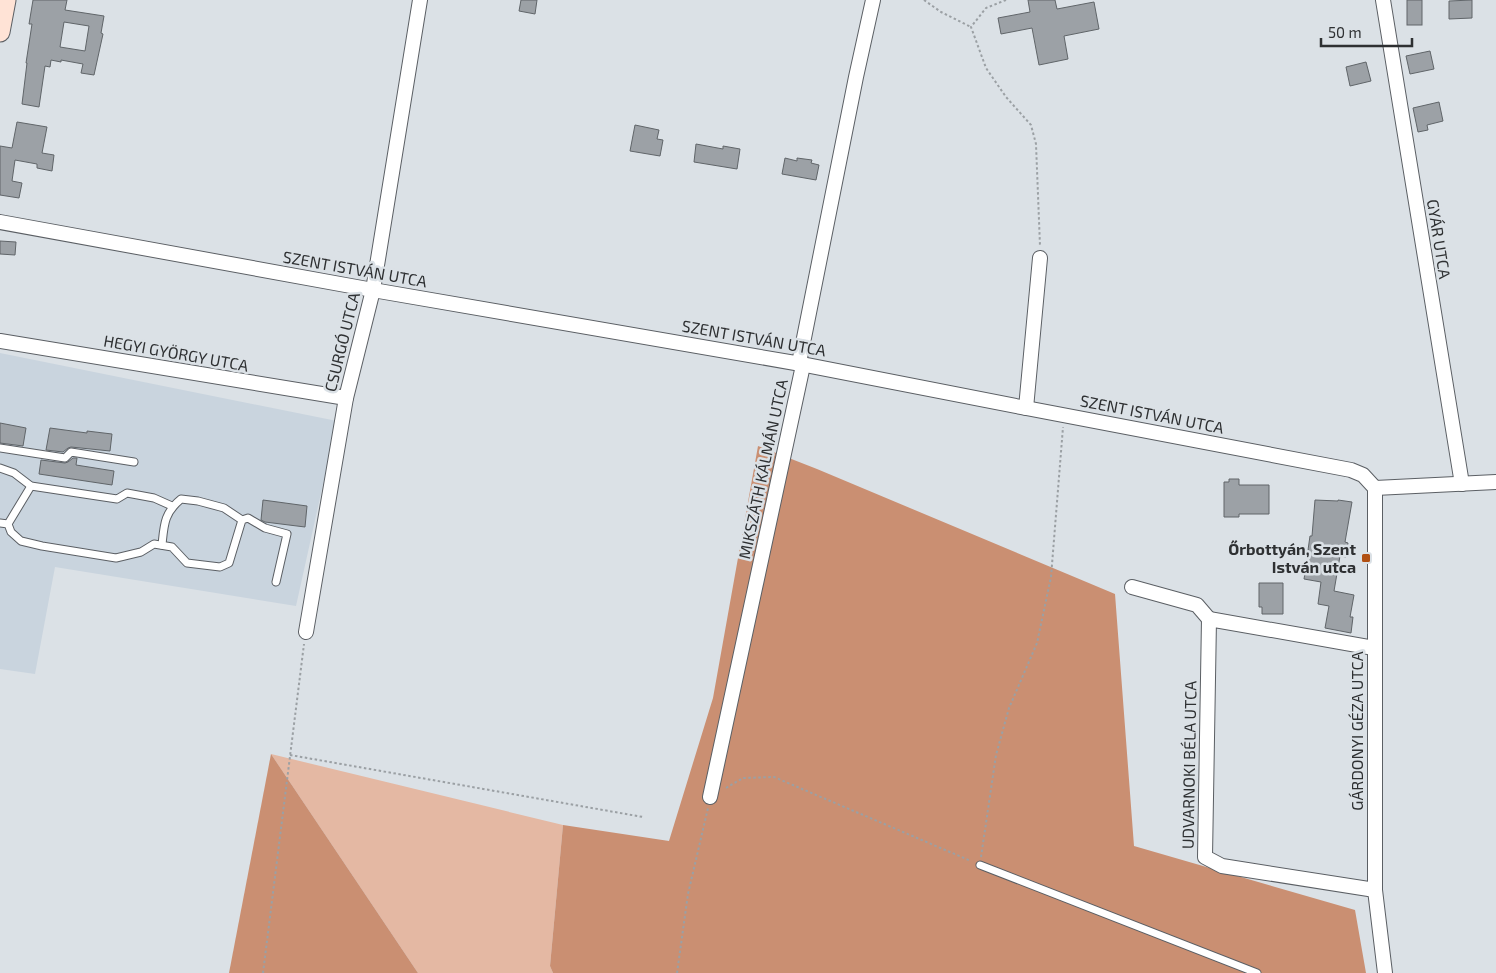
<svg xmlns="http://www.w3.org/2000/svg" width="1496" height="973" font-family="'Exo 2',sans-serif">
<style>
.built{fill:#c9d4de}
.green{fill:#e4b8a3}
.forest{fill:#ca8f72}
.building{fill:#9ca1a6;stroke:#606569;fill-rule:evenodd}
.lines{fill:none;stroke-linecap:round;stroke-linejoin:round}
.lane-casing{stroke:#5b5f64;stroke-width:9}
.street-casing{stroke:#5b5f64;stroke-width:16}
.secondary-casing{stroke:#5b5f64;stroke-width:21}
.path{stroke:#9ba0a4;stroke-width:2;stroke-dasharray:2.5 2.5;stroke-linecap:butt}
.lane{stroke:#fff;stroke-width:7}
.street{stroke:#fff;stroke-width:14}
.secondary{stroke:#ffe3d6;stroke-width:19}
.poi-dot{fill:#b15012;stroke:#dbe1e6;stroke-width:2}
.labels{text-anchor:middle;stroke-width:5;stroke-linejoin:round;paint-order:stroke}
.street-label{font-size:16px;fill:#2e3032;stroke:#dbe1e6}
.poi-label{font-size:16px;font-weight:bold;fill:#2e3032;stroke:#dbe1e6;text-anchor:end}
</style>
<rect width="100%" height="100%" fill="#dbe1e6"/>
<!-- built -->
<path class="built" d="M0,353L337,421L296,606L55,567L35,674L0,669Z"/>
<!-- green -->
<path class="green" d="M271,754L563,825L550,966L553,973H418Z"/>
<!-- forest -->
<g class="forest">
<path d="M758,446L817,469L1115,594L1134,846L1355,910L1366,973H553L550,966L563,825L669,841L713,698Z"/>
<path d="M271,754L418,973H229Z"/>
</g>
<!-- building -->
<g class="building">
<path d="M33,0H67L65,10L104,16L101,33L103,34L94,75L81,73L83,64L61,60V62L51,60L50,67L45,66L39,107L22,104L27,63H26L32,24H29ZM64,22L89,26L85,51L60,47Z"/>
<path d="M521,0H537L535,14L519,11Z"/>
<path d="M1028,0H1055L1057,9L1094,2L1099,29L1064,36L1068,59L1039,65L1032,28L1001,34L998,18L1030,12Z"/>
<rect x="1407" y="0" width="15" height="25"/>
<path d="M1472,0V18L1449,19V1Z"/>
<path d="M1430,51L1434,69L1410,74L1406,56Z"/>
<path d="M1366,62L1371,81L1350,86L1346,67Z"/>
<path d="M1439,102L1443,121L1427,125L1428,130L1418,132L1413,108Z"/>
<path d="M17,122L47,127L42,153L54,155L52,171L37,168V164L15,160L12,181L22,183L19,198L0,195V146L12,148Z"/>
<path d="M635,125L659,130L657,139L663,140L660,156L630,151Z"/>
<path d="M696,144L723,149V146L740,149L737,169L694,162Z"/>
<path d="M785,158L797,161V158L812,160L811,163L819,165L816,180L782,174Z"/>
<path d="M0,241L16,242L15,255L0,254Z"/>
<path d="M0,423L26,428L23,446L0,443Z"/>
<path d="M50,428L87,433V431L112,434L110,451L71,447L68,448L63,452L46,450Z"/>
<path d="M73,458H77L76,465L114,471L112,485L39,474L41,460L65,463L68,462Z"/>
<path d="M1229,479H1239V485H1269V514H1239V517H1224V482H1229Z"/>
<path d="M263,500L307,506L305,527L265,522L261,520Z"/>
<path d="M1315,500L1338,501V500L1352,502L1345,542L1348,543L1346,557L1340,556L1334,591L1354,595L1350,617H1353L1351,633L1325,628L1329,606L1318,604L1321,582L1304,579L1309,550H1308L1310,536H1312Z"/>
<path d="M1259,583H1283V614H1262V607H1259Z"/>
</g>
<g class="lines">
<!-- lane casing -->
<g class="lane-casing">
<g id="lane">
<path d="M0,448L65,458L71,452L134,462"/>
<path d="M0,468L14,473L31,486L117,499L127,493L154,498L172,506"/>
<path d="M0,523L8,524L11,532L21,541L42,546L116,558L141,552L154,544L172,547L187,563L220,567L229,563L242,520L248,518L265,528L287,534L276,582"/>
<path d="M8,524L31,486"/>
<path d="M162,545C164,525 164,513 181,499L198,501L224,508L242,520"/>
<path d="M980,865L1257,973"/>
</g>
</g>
<!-- street casing -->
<g class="street-casing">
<g id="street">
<path d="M1383,0L1462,484"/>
<path d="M0,222L373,290L801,364L1026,408L1351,470L1363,475L1375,488"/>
<path d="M0,341L346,398"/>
<path d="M1026,408L1040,258"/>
<path d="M1375,488V890L1385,973"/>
<path d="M1375,488L1496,482"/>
<path d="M1132,587L1197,605L1209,619"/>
<path d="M306,632L346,398L373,290L420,0"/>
<path d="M1374,648L1209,619L1205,857L1222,866L1375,890"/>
<path d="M710,797L802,370L800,358L856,77L873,0"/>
</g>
</g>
<!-- secondary casing -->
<g class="secondary-casing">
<path id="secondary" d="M0,32L6,0"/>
</g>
<!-- path -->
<g class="path">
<path d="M924,0L941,12L971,27"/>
<path d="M1006,0L986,8L971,27L986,68L1006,97L1031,125L1036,144L1040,246"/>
<path d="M290,755L643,817"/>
<path d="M726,788L743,778L774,777L971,861"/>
<path d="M981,857L996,755L1009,708L1037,643L1051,577L1063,427"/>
<path d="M263,973L304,644"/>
<path d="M677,973L688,894L708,808"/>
</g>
<!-- lane -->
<use href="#lane" class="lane"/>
<!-- street -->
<use href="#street" class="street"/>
<!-- secondary -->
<use href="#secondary" class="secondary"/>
</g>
<!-- markers -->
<rect class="poi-dot" x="1361" y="553" width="10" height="10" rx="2.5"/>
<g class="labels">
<!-- street labels -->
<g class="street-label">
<text transform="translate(1439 239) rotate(81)" y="6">GYÁR UTCA</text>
<text transform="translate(355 269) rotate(10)" y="6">SZENT ISTVÁN UTCA</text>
<text transform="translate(754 338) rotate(10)" y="6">SZENT ISTVÁN UTCA</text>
<text transform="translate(342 342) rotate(-76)" y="6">CSURGÓ UTCA</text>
<text transform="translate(176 353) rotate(10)" y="6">HEGYI GYÖRGY UTCA</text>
<text transform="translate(1152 414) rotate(11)" y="6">SZENT ISTVÁN UTCA</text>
<text transform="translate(763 469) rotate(-78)" y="6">MIKSZÁTH KÁLMÁN UTCA</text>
<text transform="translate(1357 731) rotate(-90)" y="6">GÁRDONYI GÉZA UTCA</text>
<text transform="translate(1189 765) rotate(-89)" y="6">UDVARNOKI BÉLA UTCA</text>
</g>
<!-- poi labels -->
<g class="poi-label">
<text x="1356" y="555">Őrbottyán, Szent<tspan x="1356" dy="18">István utca</tspan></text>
</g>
</g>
<!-- scale -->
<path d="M1321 38v8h91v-8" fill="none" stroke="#2e3032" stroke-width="2.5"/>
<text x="1328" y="38" font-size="15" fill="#2e3032" stroke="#dbe1e6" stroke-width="4" paint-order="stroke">50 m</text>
</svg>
